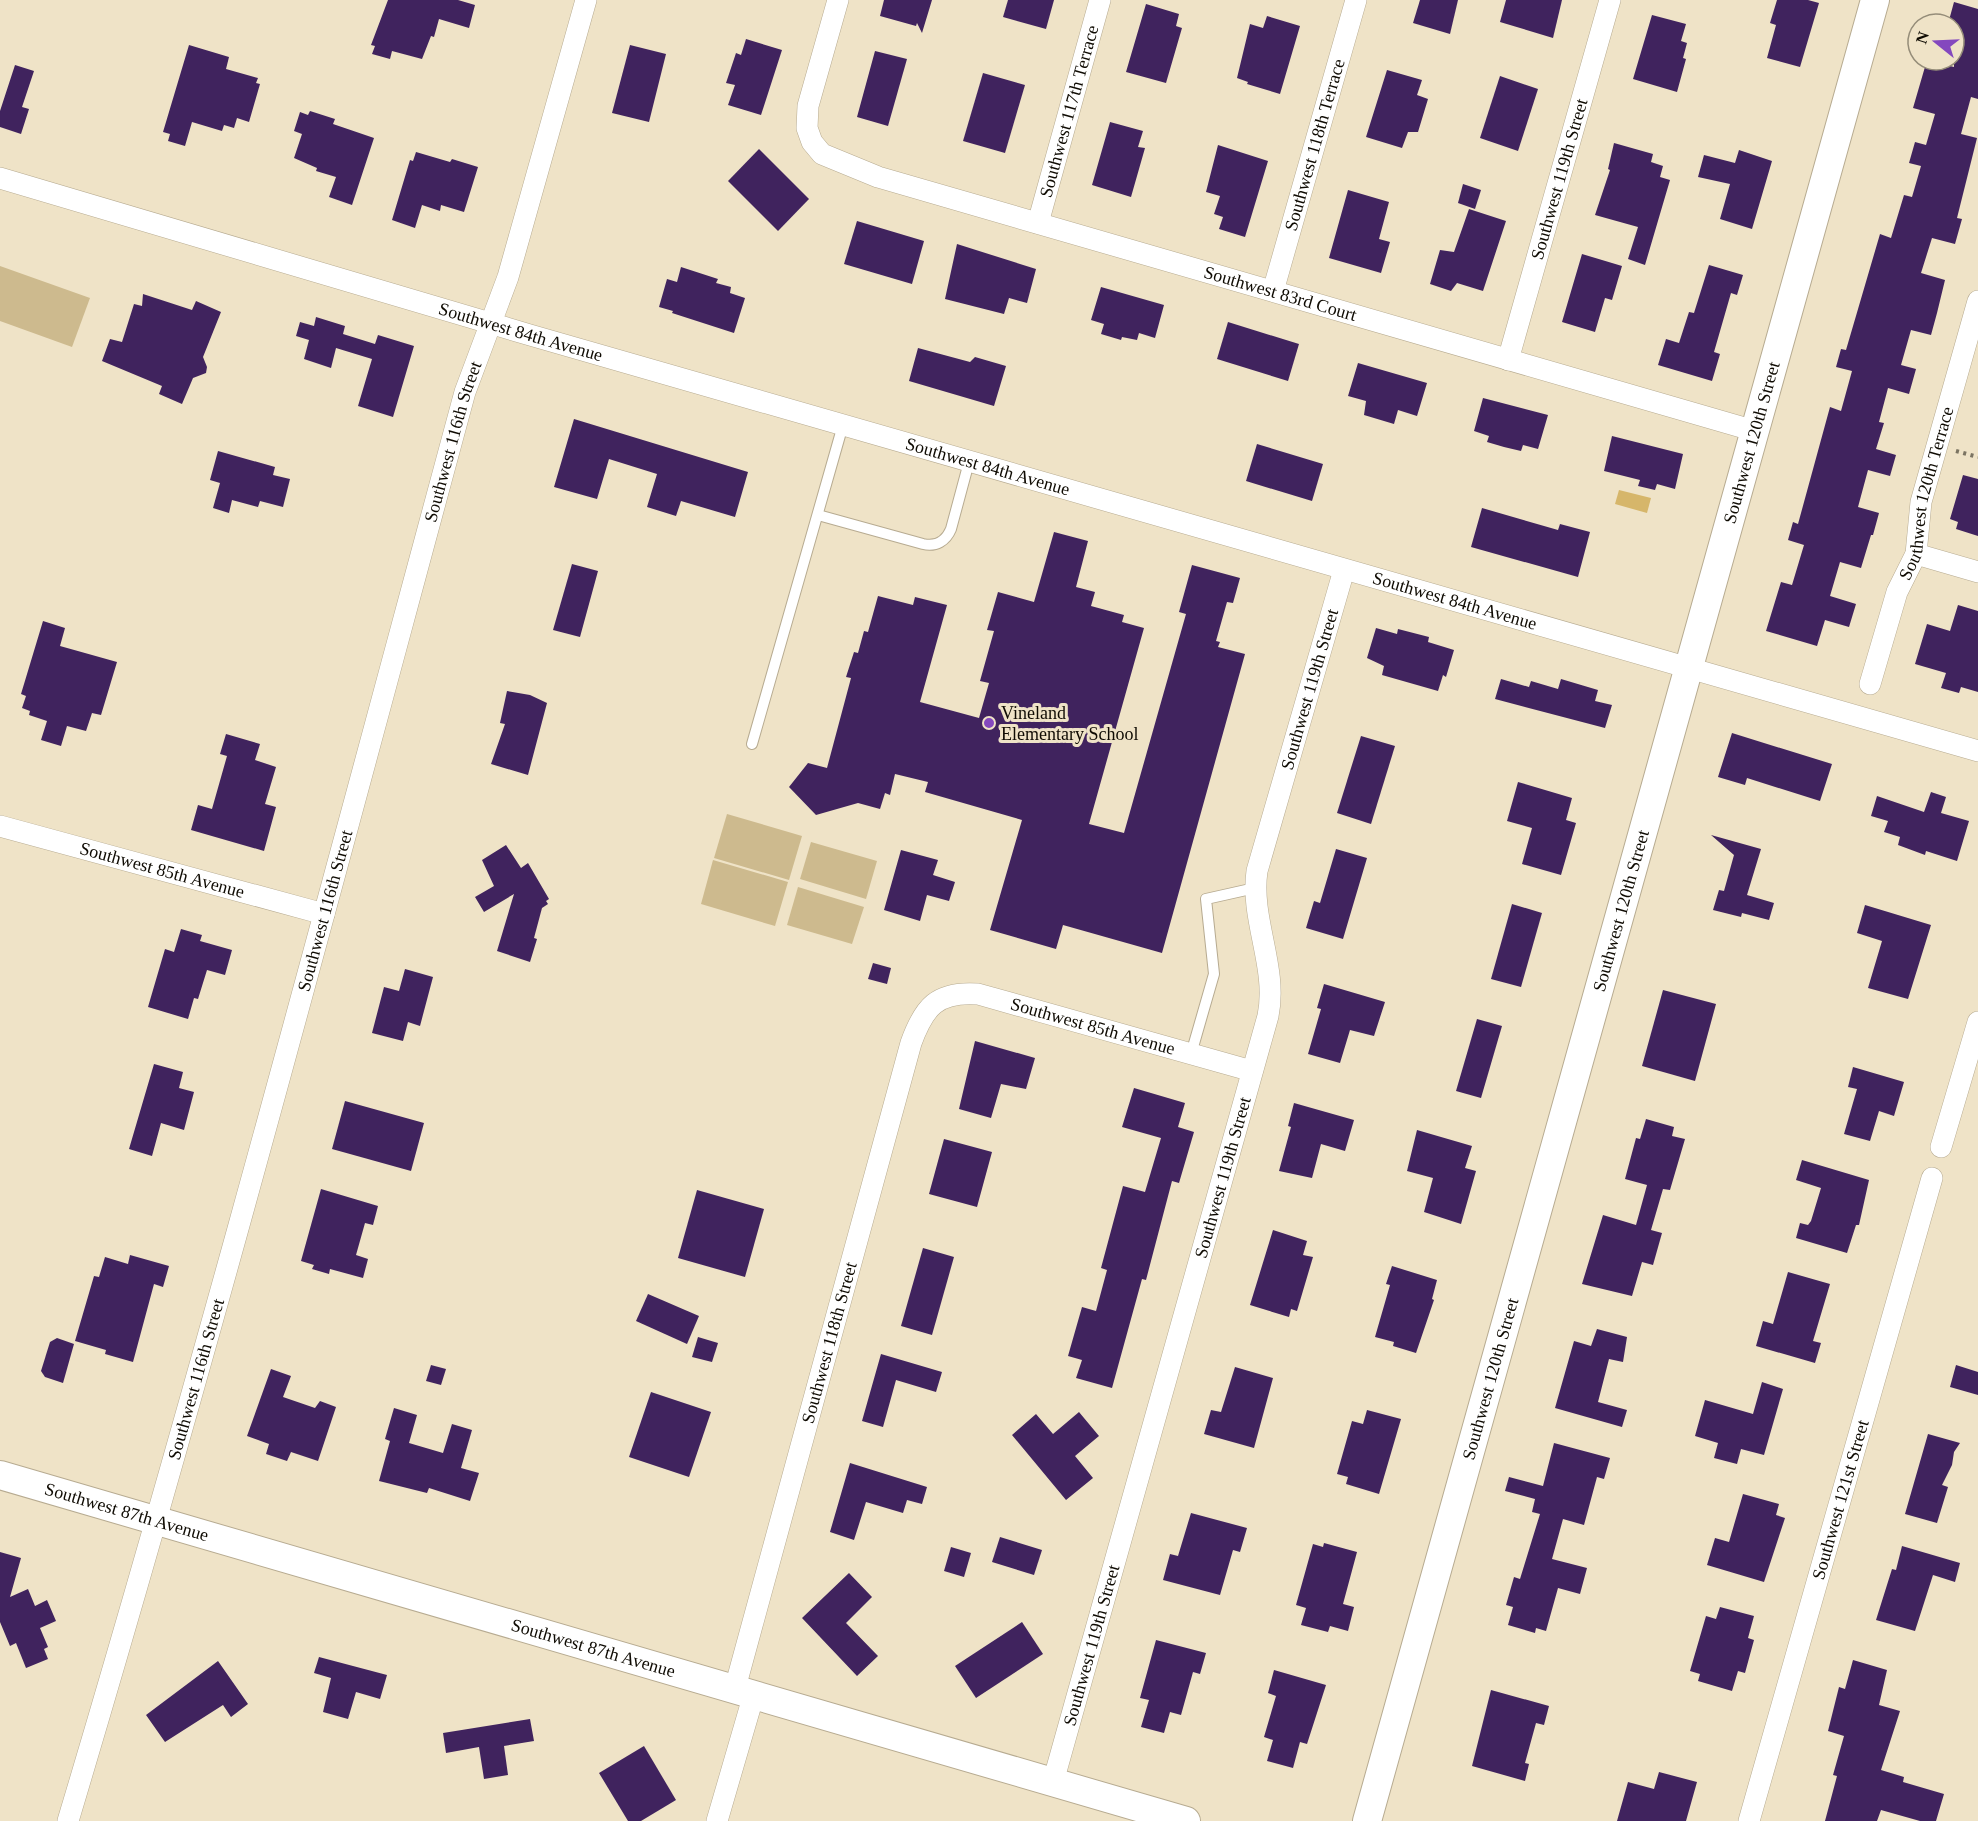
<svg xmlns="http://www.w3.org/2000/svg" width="1978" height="1821" font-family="'Times New Roman',serif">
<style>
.green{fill:#cdba8e}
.water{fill:#d6b66a}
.building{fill:#40235e}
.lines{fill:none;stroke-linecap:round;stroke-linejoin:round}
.lane-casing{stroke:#b7ab91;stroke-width:12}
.street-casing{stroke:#b7ab91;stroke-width:22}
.secondary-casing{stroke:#b7ab91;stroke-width:30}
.path{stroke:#7b7462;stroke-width:4;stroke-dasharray:3 4.5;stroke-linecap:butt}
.lane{stroke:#fff;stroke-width:10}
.street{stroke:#fff;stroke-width:21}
.secondary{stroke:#fff;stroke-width:28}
.poi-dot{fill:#8448be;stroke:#efe3c7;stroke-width:2}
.labels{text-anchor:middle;stroke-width:6;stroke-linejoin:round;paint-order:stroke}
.street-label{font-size:18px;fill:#0f0b03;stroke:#efe3c7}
.poi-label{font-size:18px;fill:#0f0b03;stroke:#efe3c7;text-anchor:start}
</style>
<rect width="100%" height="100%" fill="#efe3c7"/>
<!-- green -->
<g class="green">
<path d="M0,266L90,298L72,347L0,321Z"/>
<path d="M727,814L802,836L789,880L714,858Z"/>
<path d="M811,842L877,861L866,899L800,879Z"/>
<path d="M713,860L788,882L775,926L701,904Z"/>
<path d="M798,887L864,907L852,944L787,925Z"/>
</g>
<!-- water -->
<path class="water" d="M1619,490L1651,498L1647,513L1615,504Z"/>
<!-- building -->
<g class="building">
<path d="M388,0H458L475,5L469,28L439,19L434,37L431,36L422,59L392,51L390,59L372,54L375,46L371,45Z"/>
<path d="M884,0H932L922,33L917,23L916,26L880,16Z"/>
<path d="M1008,0H1054L1046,29L1003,17Z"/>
<path d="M1420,0H1458L1450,34L1413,23Z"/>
<path d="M1506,0H1562L1553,38L1500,22Z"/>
<path d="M1777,0H1808L1819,3L1800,67L1767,58L1776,25L1770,23Z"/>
<path d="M1954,2L1978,9V99L1971,97L1961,134L1977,138L1957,218L1962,219L1955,244L1932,238L1921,273L1945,280L1937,313L1931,335L1911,330L1901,365L1916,369L1909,394L1888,388L1879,422L1884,423L1876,449L1896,455L1890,476L1868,470L1858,507L1879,513L1873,535H1871L1861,568L1840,562L1830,596L1856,604L1849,627L1825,620L1817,646L1766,631L1781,582L1792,585L1804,545L1788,540L1793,522L1798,524L1830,407L1841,411L1852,371L1836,367L1841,349L1846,350L1880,234L1891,238L1904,195L1912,197L1921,166L1909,163L1915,142L1926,145L1935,114L1913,108L1927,60L1954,67V24H1948Z"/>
<path d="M1146,4L1179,14L1176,26L1182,28L1166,83L1126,72Z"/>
<path d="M1652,15L1686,24L1681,41L1687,43L1683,58L1686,59L1677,92L1633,79Z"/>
<path d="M1267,16L1300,26L1280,94L1247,84L1248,82L1237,78L1250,24L1263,28Z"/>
<path d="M746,39L782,50L761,115L728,105L735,85L726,83L736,53L741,55Z"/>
<path d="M189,45L229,57L226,69L258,78L256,83L260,84L249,122L237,118L234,128L224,125L222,131L192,122L185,146L168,141L170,134L163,132Z"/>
<path d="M630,45L666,54L649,122L612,113Z"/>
<path d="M875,51L907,59L888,126L857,117Z"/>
<path d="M15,65L34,71L22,107L29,109L21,134L0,127V111Z"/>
<path d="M1387,70L1422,80L1417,95L1428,99L1418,132H1408L1402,148L1366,137Z"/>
<path d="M983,73L1025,85L1005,153L963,141Z"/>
<path d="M1500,76L1538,89L1518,151L1480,138Z"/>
<path d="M310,111L335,119L333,124L374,138L352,205L329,197L336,177L316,171L317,168L294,158L302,134L294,131L300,112L308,115Z"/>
<path d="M1110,122L1143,131L1138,147L1145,148L1131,197L1092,185Z"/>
<path d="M1614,143L1653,154L1651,162L1663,166L1660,177L1670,180L1645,265L1628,259L1638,227L1595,215L1610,170L1608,169Z"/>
<path d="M1218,145L1268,161L1245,237L1219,229L1223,217L1214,214L1220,196L1206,192Z"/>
<path d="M759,149L809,199L778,231L728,181Z"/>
<path d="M1739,150L1772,161L1752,229L1720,219L1730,184L1698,177L1704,155L1735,163Z"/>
<path d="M416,152L450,162L452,159L478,167L464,212L441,205L440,211L422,205L415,228L392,220L410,160L413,161Z"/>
<path d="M1463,184L1481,190L1475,209L1458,203Z"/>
<path d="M1348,190L1389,202L1379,239L1390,242L1381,273L1329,258Z"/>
<path d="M1469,209L1506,221L1483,291L1457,283L1451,291L1430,284L1440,250L1454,252Z"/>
<path d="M857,221L924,241L912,284L844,264Z"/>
<path d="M957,244L1036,269L1027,303L1009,298L1004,314L945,299Z"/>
<path d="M1582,254L1622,266L1612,300L1605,298L1595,332L1562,322Z"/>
<path d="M1709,265L1743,275L1737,295L1731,293L1714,352L1720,354L1712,381L1658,365L1666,339L1679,343L1689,312L1694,313Z"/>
<path d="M681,267L718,279L716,283L731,287L730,293L745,298L734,333L672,313L673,311L659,307L667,279L677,282Z"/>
<path d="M1101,287L1164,305L1155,338L1139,333L1137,340L1122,337L1121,340L1101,334L1104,324L1091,320Z"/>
<path d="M143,294L192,310L196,301L221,312L203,357L207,367L206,373L193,378L182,404L159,394L162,386L102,361L110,339L122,342L134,304L142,306Z"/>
<path d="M316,317L345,326L343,334L375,344L378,335L414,346L393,417L358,406L372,359L336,348L331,368L304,359L309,340L296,336L300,322L314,326Z"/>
<path d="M1228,322L1299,344L1288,381L1217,359Z"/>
<path d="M918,348L970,362L975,357L1006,366L994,406L909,381Z"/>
<path d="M1358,363L1427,383L1417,416L1398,410L1394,424L1364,415L1366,401L1348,396Z"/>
<path d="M1483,398L1548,415L1538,449L1523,445L1521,451L1504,447L1487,442L1489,436L1474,431Z"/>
<path d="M574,419L748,472L735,517L681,501L676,516L647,507L657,474L609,459L597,499L554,487Z"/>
<path d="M1612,436L1683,454L1675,489L1657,484L1655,490L1638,486L1640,480L1604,471Z"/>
<path d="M1257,444L1323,464L1312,501L1246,481Z"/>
<path d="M218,451L275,467L273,475L290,479L283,507L260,501L258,507L232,500L229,513L213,508L220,483L210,480Z"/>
<path d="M1963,475L1978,479V536L1956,529L1958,522L1950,519Z"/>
<path d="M1482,508L1558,530L1560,524L1590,532L1578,577L1471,547Z"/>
<path d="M1054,532L1088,541L1076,587L1095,592L1091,606L1124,615L1122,622L1144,628L1089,824L1124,833L1186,614L1179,612L1192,565L1240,578L1233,603L1227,602L1216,641L1220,642L1218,647L1245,654L1162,953L1063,925L1056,949L990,930L1022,820L925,792L928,782L895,774L890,795L885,793L880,809L858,803L816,815L789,787L808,763L827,768L851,678L846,677L854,652L858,653L864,631L868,632L878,596L913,605L915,597L947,605L920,702L979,718L989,683L980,681L994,631L987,630L998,592L1034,602Z"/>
<path d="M572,564L598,571L580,637L553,630Z"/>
<path d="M1958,605L1978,611V692L1961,687L1959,693L1941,688L1946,673L1915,664L1927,624L1950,631Z"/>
<path d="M43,621L65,628L60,646L117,662L101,715L92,713L86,731L67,726L61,746L41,740L47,721L29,715L30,711L22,708L26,696L21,694Z"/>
<path d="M1376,628L1397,634L1398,629L1429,637L1428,642L1454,650L1446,677L1443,675L1438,691L1382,675L1384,666L1367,658Z"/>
<path d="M1501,679L1529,687L1531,681L1558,689L1561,679L1598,690L1595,701L1612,705L1605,728L1495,699Z"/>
<path d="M507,691L530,695L547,703L528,775L491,764L505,724L500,723Z"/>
<path d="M1732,733L1832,764L1820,801L1747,778L1745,785L1718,777Z"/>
<path d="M226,734L260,744L255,760L276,767L265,804L276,807L264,851L191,830L198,805L212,809L227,756L220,754Z"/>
<path d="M1361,736L1395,746L1371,824L1337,813Z"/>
<path d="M1518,782L1572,798L1566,820L1576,823L1561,875L1522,864L1532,828L1507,821Z"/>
<path d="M1931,792L1946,797L1941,813L1969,821L1957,861L1926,851L1925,855L1898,845L1900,837L1884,832L1888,821L1871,816L1877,796L1924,812Z"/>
<path d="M1711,835L1761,849L1747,895L1774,903L1769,920L1742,913L1741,917L1713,910L1719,890L1724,891L1734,855Z"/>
<path d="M506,845L521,868L528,863L549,899L546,901L548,904L542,908L534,938L537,939L530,962L497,951L514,894L484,912L475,897L494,886L482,860Z"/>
<path d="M1336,849L1367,858L1343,939L1306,928L1314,901L1320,903Z"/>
<path d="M901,850L938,860L933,875L955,882L949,901L927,895L920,921L884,910Z"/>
<path d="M1512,904L1542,913L1521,987L1491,979Z"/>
<path d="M1865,905L1931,925L1908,999L1868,988L1882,941L1857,933Z"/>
<path d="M181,929L202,935L200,941L232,950L225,975L207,970L198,999L194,998L188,1019L148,1007L165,949L174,952Z"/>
<path d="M873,963L891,968L887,984L868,979Z"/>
<path d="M405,969L433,977L420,1026L408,1022L403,1041L372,1033L384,987L399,991Z"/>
<path d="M1324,984L1385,1002L1374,1036L1350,1030L1340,1063L1308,1054L1321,1009L1317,1008Z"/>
<path d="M1663,990L1716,1004L1695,1081L1642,1066Z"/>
<path d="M1477,1019L1502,1026L1481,1098L1456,1091Z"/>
<path d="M975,1041L1035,1058L1026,1089L1001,1084L991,1118L959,1109Z"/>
<path d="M154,1064L183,1072L179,1088L194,1092L184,1130L161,1123L152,1156L129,1149Z"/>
<path d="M1853,1067L1904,1082L1894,1116L1879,1111L1870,1141L1844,1134L1857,1089L1848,1087Z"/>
<path d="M1134,1088L1185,1103L1178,1127L1194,1132L1179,1183L1172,1181L1146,1280L1142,1279L1112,1388L1076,1378L1082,1360L1068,1356L1082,1307L1096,1311L1107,1270L1101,1268L1123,1186L1145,1192L1161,1138L1122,1127Z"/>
<path d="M345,1101L424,1123L411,1171L332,1149Z"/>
<path d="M1294,1103L1354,1120L1345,1151L1321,1144L1312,1178L1279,1171L1291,1127L1288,1126Z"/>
<path d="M1646,1119L1674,1127L1672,1136L1685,1139L1670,1190L1663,1189L1651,1230L1662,1233L1653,1265L1642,1262L1632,1296L1582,1284L1603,1215L1636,1225L1647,1185L1625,1179L1636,1138L1640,1139Z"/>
<path d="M1417,1130L1472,1146L1465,1168L1476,1171L1461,1224L1424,1212L1433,1178L1407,1171Z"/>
<path d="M944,1139L992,1152L977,1207L929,1194Z"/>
<path d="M1802,1160L1869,1180L1859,1225H1856L1847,1253L1796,1238L1800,1223L1808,1225L1811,1221L1821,1188L1796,1180Z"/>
<path d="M321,1189L378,1206L373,1225L365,1223L356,1255L368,1259L363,1278L330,1269L329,1274L312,1269L314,1265L301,1261Z"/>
<path d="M697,1190L764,1209L745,1277L678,1258Z"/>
<path d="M1273,1230L1307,1241L1303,1255L1313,1257L1297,1311L1291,1309L1289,1317L1250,1305Z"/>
<path d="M923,1248L954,1257L932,1335L901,1326Z"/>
<path d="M130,1255L169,1266L163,1287L154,1284L133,1362L105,1354L106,1350L75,1341L94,1276L99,1277L105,1257L128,1264Z"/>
<path d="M1392,1266L1437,1280L1432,1299L1434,1300L1416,1353L1393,1346L1394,1342L1375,1337L1390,1285L1386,1284Z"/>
<path d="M1788,1272L1830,1284L1813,1341L1821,1343L1815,1363L1756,1346L1763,1321L1773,1324Z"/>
<path d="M648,1294L699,1316L687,1344L636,1321Z"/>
<path d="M1597,1329L1627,1337L1623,1362L1609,1359L1598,1402L1627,1410L1622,1427L1555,1408L1574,1341L1591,1346Z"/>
<path d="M698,1337L718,1343L712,1362L692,1357Z"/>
<path d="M57,1338L74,1344L63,1383L45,1377L41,1371L50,1342Z"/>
<path d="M881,1354L942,1372L936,1392L896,1380L883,1427L862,1421Z"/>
<path d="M431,1365L446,1369L441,1385L426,1381Z"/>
<path d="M1956,1365L1978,1372V1395L1950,1387Z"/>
<path d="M1235,1367L1273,1378L1254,1448L1204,1434L1211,1410L1221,1412Z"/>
<path d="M271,1369L291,1376L283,1397L315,1408L320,1401L336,1407L318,1461L291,1452L287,1461L266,1454L269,1444L247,1436Z"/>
<path d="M1762,1382L1783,1389L1764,1455L1741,1449L1737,1464L1714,1458L1718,1443L1695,1436L1705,1400L1753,1414Z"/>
<path d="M651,1392L711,1412L689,1477L629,1457Z"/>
<path d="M394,1408L417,1415L409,1443L443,1453L452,1424L472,1430L461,1468L479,1473L470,1501L429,1488L427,1493L379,1481L390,1441L385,1439Z"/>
<path d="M1367,1410L1401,1419L1379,1494L1346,1484L1348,1477L1337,1474L1352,1421L1363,1424Z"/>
<path d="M1079,1412L1099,1436L1075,1456L1093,1478L1066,1500L1012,1435L1036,1414L1053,1434Z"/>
<path d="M1928,1434L1960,1443L1954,1452L1952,1465L1942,1485L1948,1487L1937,1523L1905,1514Z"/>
<path d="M1554,1443L1610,1458L1604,1479L1597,1477L1584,1525L1563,1519L1552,1559L1587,1568L1580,1594L1558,1588L1546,1631L1536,1628L1535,1633L1508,1625L1513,1607L1506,1605L1514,1577L1520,1579L1540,1514L1532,1512L1535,1499L1505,1491L1509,1477L1543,1486Z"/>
<path d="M850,1463L927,1487L922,1504L907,1500L903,1513L866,1502L854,1540L830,1532Z"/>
<path d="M1743,1494L1779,1504L1776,1515L1785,1518L1764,1582L1707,1565L1715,1538L1729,1542Z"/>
<path d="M1191,1513L1247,1528L1240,1552L1233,1550L1220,1595L1163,1580L1170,1554L1178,1556Z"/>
<path d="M1000,1537L1042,1550L1034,1575L992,1562Z"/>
<path d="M1324,1543L1357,1552L1343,1604L1354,1607L1348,1631L1330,1626L1328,1632L1301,1625L1306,1608L1296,1605L1313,1544L1323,1547Z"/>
<path d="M1902,1546L1960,1563L1955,1582L1933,1575L1915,1631L1876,1620L1892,1569L1896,1570Z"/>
<path d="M951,1547L971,1553L964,1577L944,1571Z"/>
<path d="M0,1552L21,1558L10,1597L28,1589L35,1606L47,1600L56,1621L40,1628L48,1647L44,1649L48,1659L26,1668L16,1643L10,1646L0,1622Z"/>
<path d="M849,1573L872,1597L846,1623L878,1656L857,1676L802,1618Z"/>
<path d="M1720,1607L1754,1616L1748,1638L1754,1640L1745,1673L1738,1671L1732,1691L1698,1681L1700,1674L1690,1671L1706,1616L1716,1619Z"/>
<path d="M1022,1622L1043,1654L976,1698L955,1666Z"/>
<path d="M1156,1640L1206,1653L1200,1674L1193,1672L1181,1715L1170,1712L1164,1733L1141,1727L1149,1700L1140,1698Z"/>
<path d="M319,1657L387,1675L380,1699L356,1692L348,1719L323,1712L331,1678L314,1673Z"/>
<path d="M1853,1660L1887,1670L1879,1705L1900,1711L1881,1770L1904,1777L1903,1782L1944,1794L1936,1821H1920L1881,1810L1877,1821H1825L1837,1776L1833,1775L1844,1736L1828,1731L1839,1687L1845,1689Z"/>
<path d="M218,1661L248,1704L231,1717L223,1705L165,1742L146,1715Z"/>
<path d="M1274,1670L1326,1685L1307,1744L1300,1742L1293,1768L1267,1761L1273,1740L1264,1737L1276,1696L1268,1693Z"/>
<path d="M1491,1690L1549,1706L1544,1725L1536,1723L1525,1763L1529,1764L1525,1781L1472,1766Z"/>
<path d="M530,1719L534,1741L504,1746L508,1775L484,1779L479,1747L446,1753L443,1733Z"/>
<path d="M644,1746L676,1800L641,1821H628L599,1773Z"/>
<path d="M1659,1772L1697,1782L1686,1821H1617L1628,1782L1654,1789Z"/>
</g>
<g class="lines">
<!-- lane casing -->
<g class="lane-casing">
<g id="lane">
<path d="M818,515L923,544C936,547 946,541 951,529L969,462"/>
<path d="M752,744L843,425"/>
<path d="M1191,1054L1214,974L1206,899L1255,888"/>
</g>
</g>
<!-- street casing -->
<g class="street-casing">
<g id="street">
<path id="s1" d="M838,0L808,106L807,128L812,142L822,154L878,177L1755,431"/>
<path id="s2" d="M0,178L530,335L1978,751"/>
<path id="s3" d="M1038,223L1100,0"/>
<path id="s4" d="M1273,291L1356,0"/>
<path id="s5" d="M1508,360L1610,0"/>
<path d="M1916,554L1978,572"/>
<path id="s6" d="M1870,684L1897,592L1916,554L1921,502L1978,301"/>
<path id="s7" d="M0,826L324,914"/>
<path d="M1941,1147L1978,1022"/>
<path id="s8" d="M735,1688L911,1043C924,1007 937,991 978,994L1252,1071"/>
<path id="s9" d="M1053,1782L1268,1016C1278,967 1250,920 1257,871L1344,570"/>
<path id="s10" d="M68,1821C210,1347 336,869 465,392L508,277L586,0"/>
<path d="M717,1821L754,1694"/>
<path id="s11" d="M1749,1821L1932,1178"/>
</g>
</g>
<!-- secondary casing -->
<g class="secondary-casing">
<g id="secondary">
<path id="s12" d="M0,1475L1186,1821"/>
<path id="s13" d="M1367,1821L1875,0"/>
</g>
</g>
<!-- path -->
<path class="path" d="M1956,451L1978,457"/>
<!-- lane -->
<use href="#lane" class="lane"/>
<!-- street -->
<use href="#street" class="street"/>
<!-- secondary -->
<use href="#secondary" class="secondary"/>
</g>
<!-- markers -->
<circle class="poi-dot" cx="989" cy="723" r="6"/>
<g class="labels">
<!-- street labels -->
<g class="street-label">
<text dy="6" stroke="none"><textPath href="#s3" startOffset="116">Southwest 117th Terrace</textPath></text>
<text dy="6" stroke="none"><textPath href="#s4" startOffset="152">Southwest 118th Terrace</textPath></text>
<text dy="6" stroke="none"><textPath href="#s5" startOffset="188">Southwest 119th Street</textPath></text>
<text dy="6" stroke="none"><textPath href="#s1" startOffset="642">Southwest 83rd Court</textPath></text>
<text dy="6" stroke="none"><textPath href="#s2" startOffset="543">Southwest 84th Avenue</textPath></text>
<text dy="6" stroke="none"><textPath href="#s10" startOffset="1432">Southwest 116th Street</textPath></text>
<text dy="6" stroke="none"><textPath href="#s13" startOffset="1431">Southwest 120th Street</textPath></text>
<text dy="6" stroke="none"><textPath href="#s2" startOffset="1029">Southwest 84th Avenue</textPath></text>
<text dy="6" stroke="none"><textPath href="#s6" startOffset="200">Southwest 120th Terrace</textPath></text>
<text dy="6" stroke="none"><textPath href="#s2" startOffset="1515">Southwest 84th Avenue</textPath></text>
<text dy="6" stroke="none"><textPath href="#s9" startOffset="1131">Southwest 119th Street</textPath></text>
<text dy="6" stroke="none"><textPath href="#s7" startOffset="168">Southwest 85th Avenue</textPath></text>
<text dy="6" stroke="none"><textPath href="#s10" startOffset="946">Southwest 116th Street</textPath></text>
<text dy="6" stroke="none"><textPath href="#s13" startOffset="945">Southwest 120th Street</textPath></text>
<text dy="6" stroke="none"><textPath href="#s8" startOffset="880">Southwest 85th Avenue</textPath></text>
<text dy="6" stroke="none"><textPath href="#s9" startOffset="628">Southwest 119th Street</textPath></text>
<text dy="6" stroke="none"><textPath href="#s8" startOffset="358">Southwest 118th Street</textPath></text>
<text dy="6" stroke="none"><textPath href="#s10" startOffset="460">Southwest 116th Street</textPath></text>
<text dy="6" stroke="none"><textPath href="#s13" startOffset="459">Southwest 120th Street</textPath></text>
<text dy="6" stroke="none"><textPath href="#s11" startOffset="334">Southwest 121st Street</textPath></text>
<text dy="6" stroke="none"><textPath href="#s12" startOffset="132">Southwest 87th Avenue</textPath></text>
<text dy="6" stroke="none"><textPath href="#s9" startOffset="142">Southwest 119th Street</textPath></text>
<text dy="6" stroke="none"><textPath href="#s12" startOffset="618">Southwest 87th Avenue</textPath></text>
</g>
<!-- poi labels -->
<g class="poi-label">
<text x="1001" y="719">Vineland<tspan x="1001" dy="21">Elementary School</tspan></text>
</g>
</g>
<!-- north arrow -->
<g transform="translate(1936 42) rotate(288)"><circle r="28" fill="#efe3c7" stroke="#958d79" stroke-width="1.5"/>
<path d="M0-4.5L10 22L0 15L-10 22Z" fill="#8448be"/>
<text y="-9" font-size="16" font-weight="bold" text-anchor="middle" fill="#0f0b03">N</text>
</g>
</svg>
